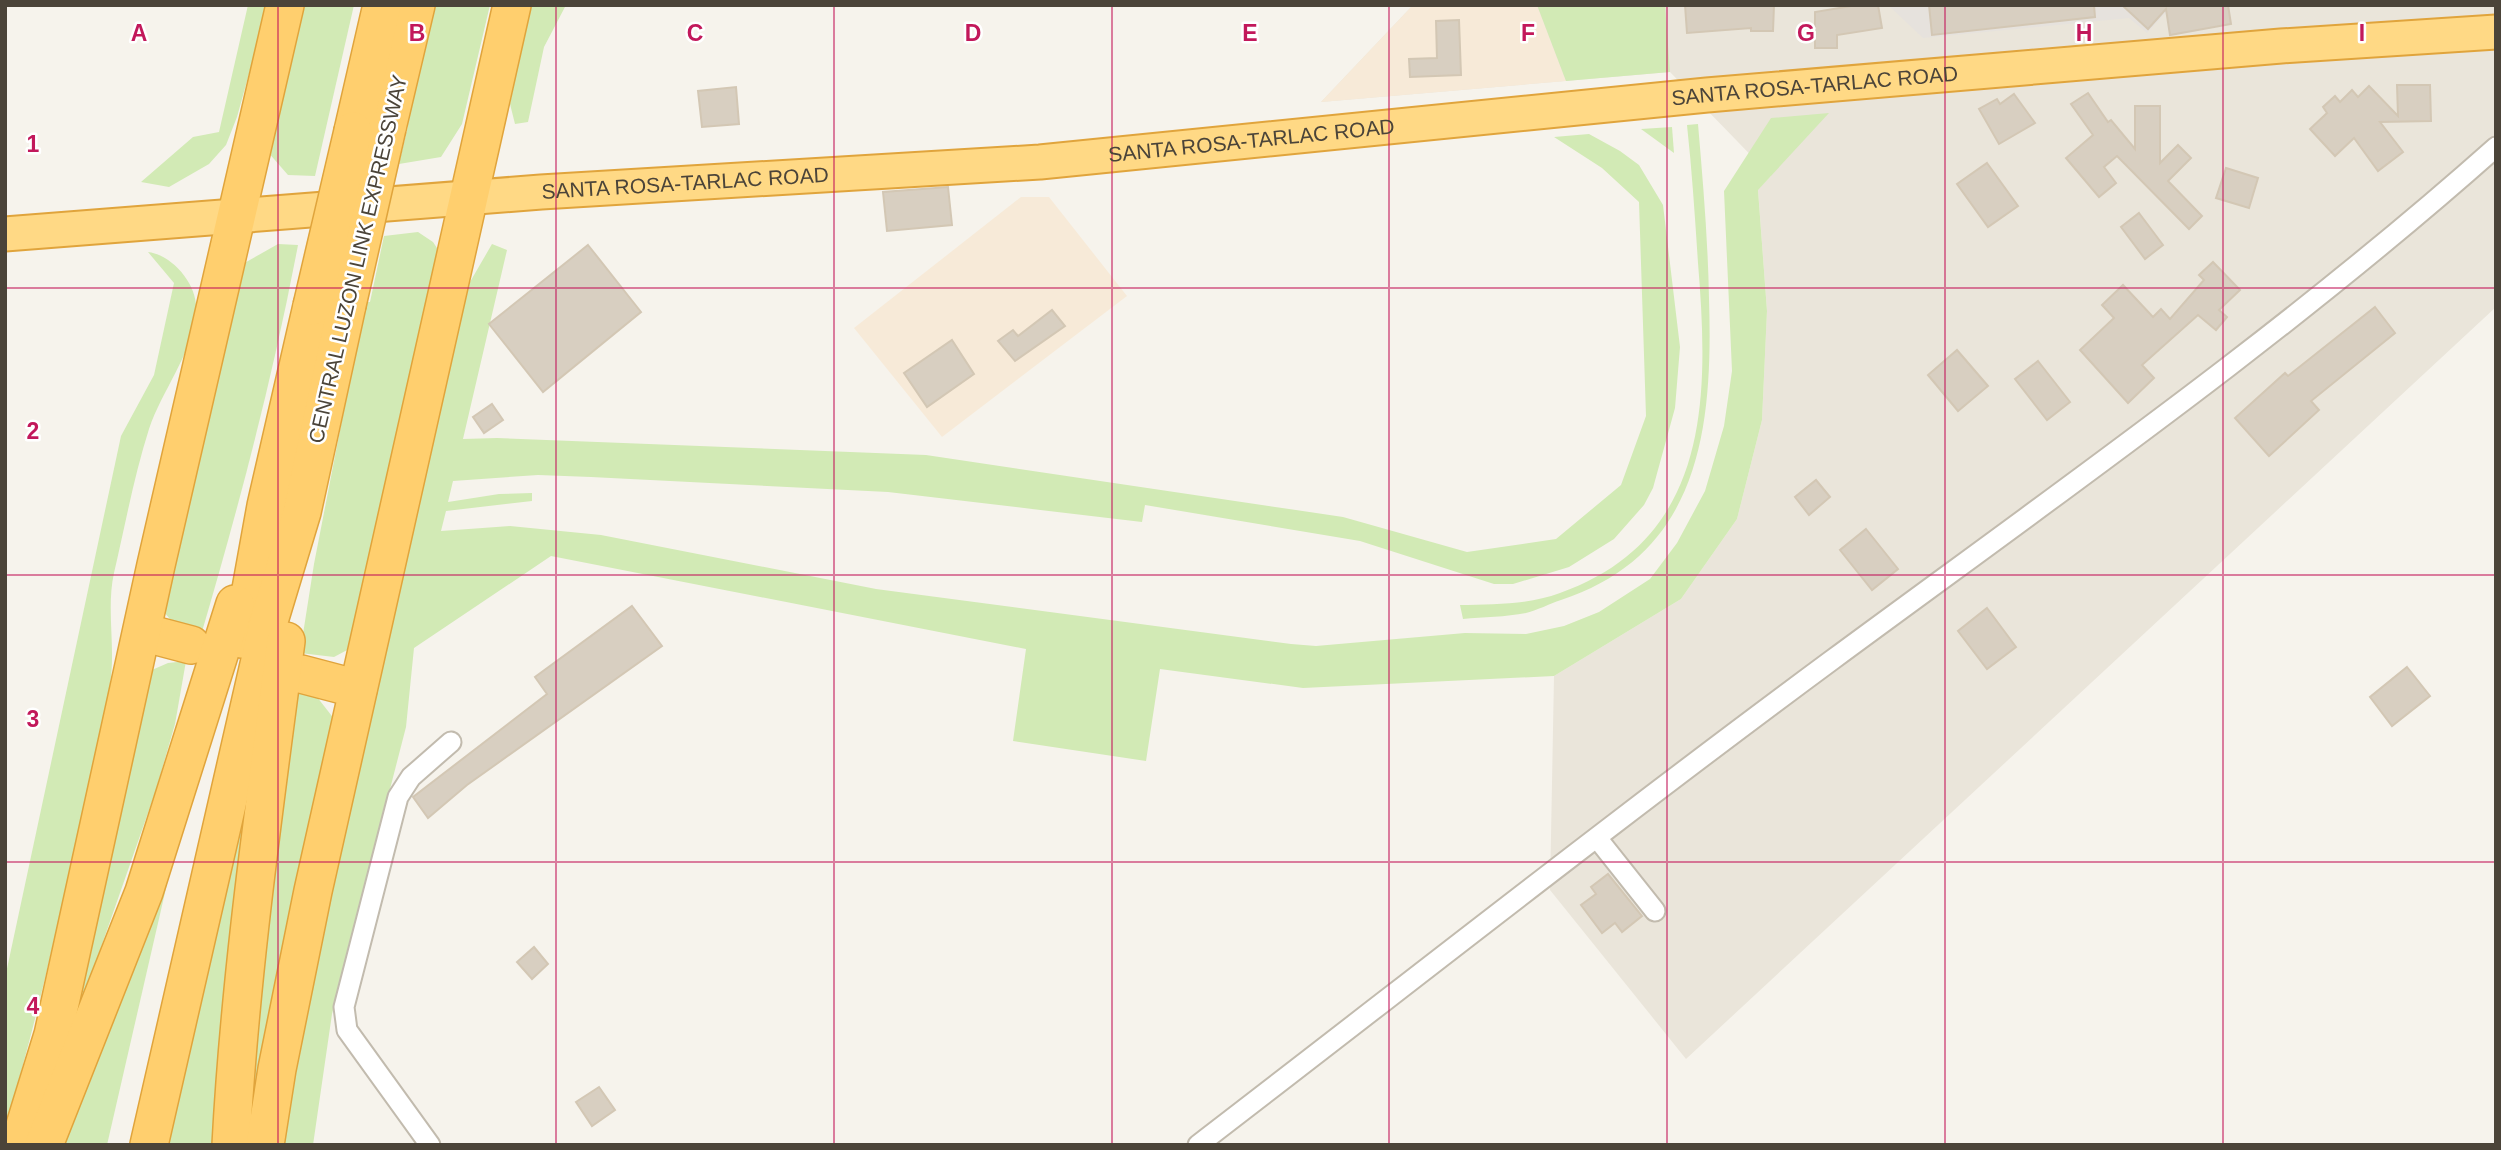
<svg xmlns="http://www.w3.org/2000/svg" width="2501" height="1150" font-family="Arial,sans-serif">
<style>
.residential{fill:#eae5da}
.commercial{fill:#f7ead8}
.industrial{fill:#e6e2dd}
.green{fill:#d2eab5}
.building{fill:#d8cfc1;stroke:#d3c7b4;stroke-width:2}
.lines{fill:none;stroke-linecap:round;stroke-linejoin:round}
.minor-casing{stroke:#c2bbae;stroke-width:23}
.trunk-casing{stroke:#e0a43c;stroke-width:37}
.motorway-casing{stroke:#e0a43c;stroke-width:40}
.minor{stroke:#fff;stroke-width:19}
.trunk{stroke:#ffd985;stroke-width:33}
.motorway{stroke:#ffcf6e;stroke-width:37}
.motorway-bridge-casing{stroke:#e0a43c;stroke-width:40;stroke-linecap:butt}
.motorway-bridge{stroke:#ffcf6e;stroke-width:37}
.grid{fill:none;stroke:#c2185b;stroke-width:2;stroke-opacity:0.55}
.labels{text-anchor:middle;stroke-width:5;stroke-linejoin:round;paint-order:stroke}
.street-label{font-size:21px;fill:#4b4439;stroke:#fff}
.grid-label{font-size:23px;text-anchor:middle;font-weight:bold;fill:#c2185b;stroke:#fff;stroke-width:5;stroke-linejoin:round;paint-order:stroke}
</style>
<rect width="100%" height="100%" fill="#f6f3ec"/>
<!-- residential -->
<path class="residential" d="M1413,5H2496V307L1686,1059L1550,890L1554,676L1681,599L1737,519L1762,420L1767,311L1758,189L1771,176L1670,72L1321,102Z"/>
<!-- commercial -->
<g class="commercial">
<path d="M1413,5H1537L1566,81L1321,102Z"/>
<path d="M1021,197H1049L1127,296L942,437L854,328Z"/>
</g>
<!-- industrial -->
<path class="industrial" d="M1888,5H2173L2147,33L2129,18L1923,38Z"/>
<!-- green -->
<g class="green">
<path d="M248,5H268L237,117L226,145L209,164L169,187L141,182L193,137L219,132Z"/>
<path d="M296,5H354L315,176L288,175L267,151Z"/>
<path d="M432,5H490L462,124L441,157L399,164L408,126L402,125Z"/>
<path d="M530,5H566L544,47L528,122L515,124L510,104Z"/>
<path d="M1537,5H1665L1670,72L1566,81Z"/>
<path d="M1829,113L1758,190L1767,311L1762,420L1737,519L1681,599L1554,676L1303,688L1160,669L1146,761L1013,741L1026,649L551,556L414,648L406,727L332,1014L313,1145H279L318,936L342,849L428,450L470,282L492,244L507,250L463,439L497,438L926,455L1343,517L1467,552L1556,539L1621,485L1646,416L1639,202L1602,168L1554,137L1589,134L1620,151L1639,165L1663,205L1680,347L1675,408L1653,488L1644,505L1614,539L1569,567L1513,584H1494L1360,541L1145,505L1142,522L888,492L591,477L538,475L453,481L448,502L499,494L532,493V501L446,511L441,531L510,526L601,535L876,589L1291,644L1316,646L1465,633L1526,634L1564,626L1599,612L1650,579L1677,543L1705,491L1724,426L1732,371L1724,191L1771,118Z"/>
<path d="M1698,124C1703,182 1708,241 1709,299C1713,427 1701,554 1561,600C1549,604 1538,610 1526,613C1506,617 1483,617 1463,619L1460,605C1493,604 1528,605 1560,593C1711,539 1709,397 1698,263C1695,217 1692,171 1687,125Z"/>
<path d="M1672,127L1674,153L1641,129Z"/>
<path d="M418,232L433,242L441,254L432,305L349,649L334,657L300,653L314,564L365,302H370L384,236Z"/>
<path d="M278,244L298,245C273,377 239,506 201,635L175,625L158,605L241,265Z"/>
<path d="M148,252C173,255 199,286 196,312C192,355 162,390 149,429C134,476 125,526 114,573C106,609 116,648 110,684C100,743 85,802 72,860C52,950 32,1039 5,1127V978L121,436L154,375L174,283Z"/>
<path d="M186,661L175,724L156,790L71,1033L145,673L168,663Z"/>
<path d="M298,689L317,697L335,720L247,1145L249,1060Z"/>
<path d="M198,749L107,1145H53Z"/>
<path d="M254,754L215,1145H166Z"/>
</g>
<!-- building -->
<g class="building">
<path d="M1685,5H1774L1773,31H1751V28L1687,33Z"/>
<path d="M1857,5H1878L1882,28L1837,35V48H1815V12Z"/>
<path d="M1929,5H2094L2095,17L1932,35Z"/>
<path d="M2122,5H2228L2231,24L2170,35L2166,9L2148,29Z"/>
<path d="M1459,20L1461,75L1410,77L1409,59L1437,58L1436,21Z"/>
<path d="M2397,85H2430L2431,121L2380,122L2403,152L2378,171L2354,138L2335,156L2310,129L2327,113L2323,107L2335,96L2340,102L2352,90L2358,97L2369,86L2398,116Z"/>
<path d="M736,87L739,124L702,127L698,91Z"/>
<path d="M2088,93L2108,122L2111,120L2135,149V106H2160V163L2178,145L2191,158L2168,181L2202,216L2189,229L2117,156L2104,167L2116,183L2099,197L2066,158L2093,135L2071,104Z"/>
<path d="M2014,94L2035,123L1999,144L1979,109L1997,99L2000,104Z"/>
<path d="M1987,163L2018,206L1988,227L1957,184Z"/>
<path d="M2226,168L2258,178L2249,208L2216,198Z"/>
<path d="M948,187L952,225L887,231L883,192Z"/>
<path d="M2139,213L2163,245L2145,259L2121,227Z"/>
<path d="M588,245L641,312L543,392L489,324Z"/>
<path d="M2213,262L2240,290L2219,310L2227,317L2216,330L2198,315L2142,365L2154,378L2128,403L2080,350L2114,318L2102,305L2123,285L2153,317L2161,309L2170,319L2204,280L2199,275Z"/>
<path d="M2375,307L2395,333L2311,401L2319,410L2269,456L2235,418L2285,373L2288,376Z"/>
<path d="M1052,310L1065,326L1015,361L998,341L1013,330L1018,336Z"/>
<path d="M952,340L974,374L927,407L904,373Z"/>
<path d="M1957,350L1988,386L1958,411L1928,375Z"/>
<path d="M2038,361L2070,402L2047,420L2015,379Z"/>
<path d="M492,404L503,420L484,433L473,417Z"/>
<path d="M1816,480L1830,497L1809,515L1795,497Z"/>
<path d="M1866,529L1898,569L1872,590L1840,550Z"/>
<path d="M632,606L662,646L467,785L428,818L413,797L547,694L535,677Z"/>
<path d="M1987,608L2016,647L1987,669L1958,631Z"/>
<path d="M2407,667L2430,696L2392,726L2370,697Z"/>
<path d="M1608,874L1642,916L1622,932L1615,923L1602,933L1581,905L1596,894L1591,887Z"/>
<path d="M534,947L548,964L532,979L517,962Z"/>
<path d="M599,1087L615,1110L592,1126L576,1102Z"/>
</g>
<g class="lines">
<!-- minor casing -->
<g class="minor-casing">
<g id="minor">
<path d="M1597,838L1655,911"/>
<path d="M430,1145L347,1030L344,1007L398,797L411,777L451,742"/>
<path d="M1198,1145C1409,983 1618,818 1832,660C2057,494 2287,333 2496,147"/>
</g>
</g>
<!-- trunk casing -->
<g class="trunk-casing">
<g id="trunk">
<path id="s1" d="M5,234L541,192L1040,162L1707,95L2281,46L2496,32"/>
</g>
</g>
<!-- motorway casing -->
<g class="motorway-casing">
<g id="motorway">
<path d="M387,128L416,5"/>
<path d="M353,131L382,5"/>
<path d="M142,632L191,645"/>
<path d="M242,639L266,506L312,306"/>
<path d="M301,674L358,689"/>
<path d="M19,1145L53,1035L156,565L285,5"/>
<path d="M44,1145L144,892L235,604"/>
<path d="M149,1145L269,621L302,512L347,305"/>
<path d="M231,1145C240,976 264,809 286,641"/>
<path d="M265,1145L277,1069L313,891L512,5"/>
</g>
</g>
<!-- minor -->
<use href="#minor" class="minor"/>
<!-- trunk -->
<use href="#trunk" class="trunk"/>
<!-- motorway -->
<use href="#motorway" class="motorway"/>
<!-- motorway-bridge casing -->
<g class="motorway-bridge-casing">
<g id="motorway-bridge">
<path d="M347,305L387,128"/>
<path d="M312,306L353,131"/>
</g>
</g>
<!-- motorway-bridge -->
<use href="#motorway-bridge" class="motorway-bridge"/>
</g>
<!-- grid -->
<path class="grid" d="M278,5V1145M556,5V1145M834,5V1145M1112,5V1145M1389,5V1145M1667,5V1145M1945,5V1145M2223,5V1145M5,288H2496M5,575H2496M5,862H2496"/>
<g class="labels">
<!-- street labels -->
<g class="street-label">
<text dy="7" stroke="none"><textPath href="#s1" startOffset="1816">SANTA ROSA-TARLAC ROAD</textPath></text>
<text dy="7" stroke="none"><textPath href="#s1" startOffset="1250">SANTA ROSA-TARLAC ROAD</textPath></text>
<text dy="7" stroke="none"><textPath href="#s1" startOffset="682">SANTA ROSA-TARLAC ROAD</textPath></text>
<text transform="translate(358 259) rotate(-77)" y="7">CENTRAL LUZON LINK EXPRESSWAY</text>
</g>
</g>
<g class="grid-label">
<text x="139" y="41">A</text>
<text x="417" y="41">B</text>
<text x="695" y="41">C</text>
<text x="973" y="41">D</text>
<text x="1250" y="41">E</text>
<text x="1528" y="41">F</text>
<text x="1806" y="41">G</text>
<text x="2084" y="41">H</text>
<text x="2362" y="41">I</text>
<text x="33" y="152">1</text>
<text x="33" y="439">2</text>
<text x="33" y="727">3</text>
<text x="33" y="1014">4</text>
</g>
<!-- border -->
<rect width="2501" height="1150" fill="none" stroke="#4b4439" stroke-width="14"/>
</svg>
